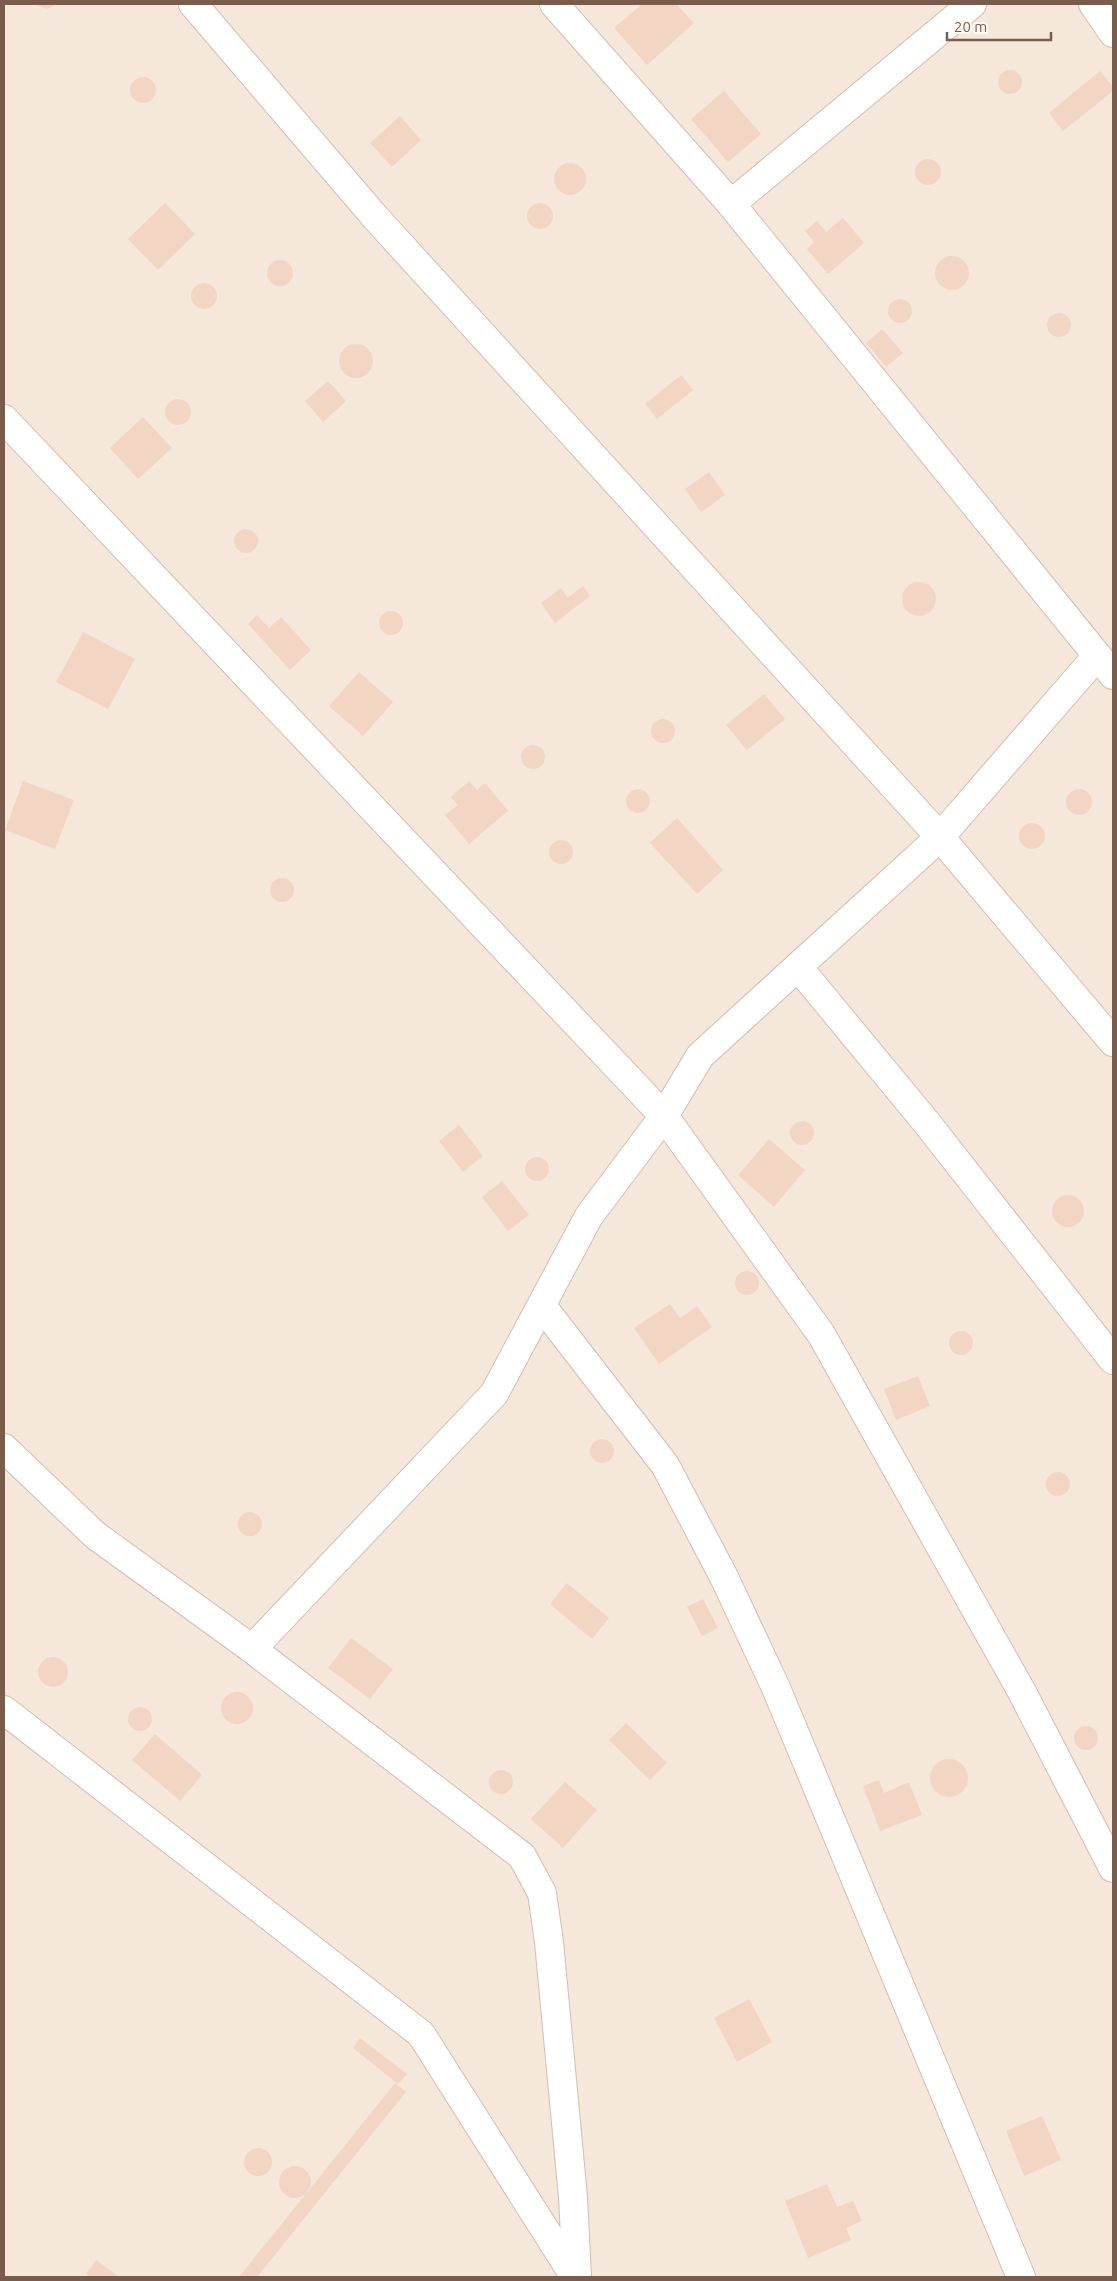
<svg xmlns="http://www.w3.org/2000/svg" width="1117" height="2281" font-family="Ubuntu,sans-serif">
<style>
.residential{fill:#f5e8da}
.building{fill:#f3d5c3}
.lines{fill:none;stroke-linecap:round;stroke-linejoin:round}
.minor-casing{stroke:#d1beb0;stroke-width:30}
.minor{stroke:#fff;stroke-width:28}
</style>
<rect width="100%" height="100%" fill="#fdf6ec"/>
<!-- residential -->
<rect class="residential" x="4" y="4" width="1109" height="2273"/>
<!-- building -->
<g class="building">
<path d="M34,4H58L47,9Z"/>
<path d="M642,4H676L694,23L647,65L614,28Z"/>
<circle cx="1010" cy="82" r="12"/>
<path d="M1100,71L1113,87V91L1063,131L1049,113Z"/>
<circle cx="143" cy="90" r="13"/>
<path d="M724,91L761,134L728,162L691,119Z"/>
<path d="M400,116L421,140L392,167L370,143Z"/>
<circle cx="928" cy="172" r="13"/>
<circle cx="570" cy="179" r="16"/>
<circle cx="540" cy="216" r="13"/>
<path d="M165,203L195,234L158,270L128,239Z"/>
<path d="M843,218L864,243L828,274L807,249L814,242L805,231L817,221L826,232Z"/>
<circle cx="952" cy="273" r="17"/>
<circle cx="280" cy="273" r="13"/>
<circle cx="204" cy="296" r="13"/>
<circle cx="900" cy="311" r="12"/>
<circle cx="1059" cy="325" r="12"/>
<path d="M882,329L903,353L886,367L866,343Z"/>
<circle cx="356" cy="361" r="17"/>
<path d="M681,375L693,390L657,419L645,404Z"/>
<path d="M328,381L346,401L323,422L305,401Z"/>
<circle cx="178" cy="412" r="13"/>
<path d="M143,417L172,448L138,479L110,448Z"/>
<path d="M709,472L725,495L701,512L685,489Z"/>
<circle cx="246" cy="541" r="12"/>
<circle cx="919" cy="599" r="17"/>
<path d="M583,586L590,596L555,623L541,603L561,588L568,598Z"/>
<circle cx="391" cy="623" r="12"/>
<path d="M257,615L269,628L281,617L311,650L290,670L248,624Z"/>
<path d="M83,632L135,659L108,709L56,682Z"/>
<path d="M359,672L393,702L363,736L329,706Z"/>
<path d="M764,694L785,719L747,750L726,725Z"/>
<circle cx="663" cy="731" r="12"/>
<circle cx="533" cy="757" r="12"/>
<path d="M23,781L74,800L55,849L5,830Z"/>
<path d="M469,781L477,790L485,783L508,811L469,844L445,815L458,805L451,797Z"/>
<circle cx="638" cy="801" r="12"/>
<circle cx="1079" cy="802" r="13"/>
<path d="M677,818L723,870L697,894L650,843Z"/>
<circle cx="1032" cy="836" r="13"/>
<circle cx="561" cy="852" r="12"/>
<circle cx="282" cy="890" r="12"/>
<circle cx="802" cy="1133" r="12"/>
<path d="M459,1125L483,1156L463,1172L439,1141Z"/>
<path d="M769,1139L805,1170L774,1207L738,1175Z"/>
<circle cx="537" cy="1169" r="12"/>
<path d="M502,1181L529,1215L508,1231L482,1197Z"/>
<circle cx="1068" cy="1211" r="16"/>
<circle cx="747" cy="1283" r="12"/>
<path d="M670,1304L680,1318L697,1306L712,1327L659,1364L634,1328Z"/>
<circle cx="961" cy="1343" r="12"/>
<path d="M918,1376L930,1406L896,1420L884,1389Z"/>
<circle cx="602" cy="1451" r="12"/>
<circle cx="1058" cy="1484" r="12"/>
<circle cx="250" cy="1524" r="12"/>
<path d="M567,1583L609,1618L592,1639L550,1604Z"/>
<path d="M703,1599L718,1628L702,1636L687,1607Z"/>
<path d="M351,1638L393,1669L370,1699L328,1668Z"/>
<circle cx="53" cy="1672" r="15"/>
<circle cx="237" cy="1708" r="16"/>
<circle cx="140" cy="1719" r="12"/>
<path d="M626,1723L667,1763L650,1780L609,1740Z"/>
<circle cx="1086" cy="1738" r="12"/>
<path d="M155,1734L202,1775L180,1801L132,1760Z"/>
<circle cx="949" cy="1778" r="19"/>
<circle cx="501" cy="1782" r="12"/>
<path d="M879,1780L884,1793L909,1782L922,1815L880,1831L863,1786Z"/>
<path d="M565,1782L597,1810L563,1848L531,1819Z"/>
<path d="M749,1999L772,2042L737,2062L714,2018Z"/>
<path d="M360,2038L407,2074L398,2084L353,2048Z"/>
<path d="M395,2083L406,2092L257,2277H239Z"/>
<path d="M1042,2116L1061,2160L1024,2176L1006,2131Z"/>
<circle cx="258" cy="2162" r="14"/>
<circle cx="295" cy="2182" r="16"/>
<path d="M827,2184L837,2207L853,2201L862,2221L846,2228L851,2240L808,2258L785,2201Z"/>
<path d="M96,2260L119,2277H90L86,2274Z"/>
</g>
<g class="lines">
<!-- minor casing -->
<g class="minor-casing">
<g id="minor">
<path d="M193,4L375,217L940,837L1113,1042"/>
<path d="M554,4L731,204L1113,675"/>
<path d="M1093,4L1113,33"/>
<path d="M731,204L972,4"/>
<path d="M4,419L664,1116L821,1334L1022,1692L1113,1868"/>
<path d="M798,967L926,1122L1113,1360"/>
<path d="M542,1306L665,1465L724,1577L776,1688L1021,2277"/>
<path d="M4,1448L95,1535L252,1649L522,1856L542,1893L549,1942L573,2197L577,2277"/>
<path d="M252,1649L494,1394L589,1216L664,1116L700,1056L940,837L1097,656"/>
<path d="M4,1710L421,2034L575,2277"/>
</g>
</g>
<!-- minor -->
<use href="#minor" class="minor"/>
</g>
<!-- border -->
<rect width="1117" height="2281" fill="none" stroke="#7a5c4d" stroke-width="10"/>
<!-- scale -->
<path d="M947 32v8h104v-8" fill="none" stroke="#7a5c4d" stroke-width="2.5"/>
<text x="954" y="32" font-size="15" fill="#7a5c4d" stroke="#fffaf3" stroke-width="4" paint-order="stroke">20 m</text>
</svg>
